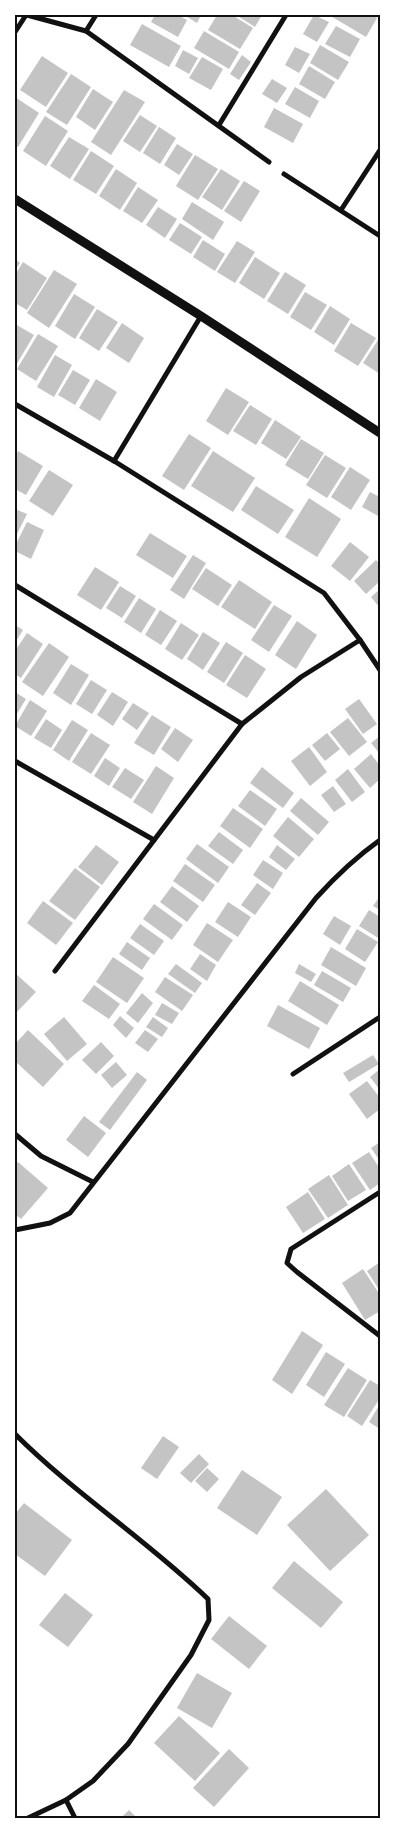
<svg xmlns="http://www.w3.org/2000/svg" width="395" height="1833" font-family="'Work Sans',sans-serif">
<style>
.building{fill:#c4c4c4}
.lines{fill:none;stroke-linecap:round;stroke-linejoin:round}
.minor{stroke:#111;stroke-width:5}
.tertiary{stroke:#111;stroke-width:9}
.neatline{fill:none;stroke:#111;stroke-width:2}
</style>
<rect width="100%" height="100%" fill="#fff"/>
<!-- building -->
<g class="building">
<path d="M155,15H178L187,20L178,37L151,22Z"/>
<path d="M184,15H201L197,23Z"/>
<path d="M217,15H232L253,28L240,49L208,30Z"/>
<path d="M236,15H262L255,27Z"/>
<path d="M314,15L329,22L317,42L303,34Z"/>
<path d="M329,15H373L377,18L366,37Z"/>
<path d="M142,24L181,46L169,67L130,45Z"/>
<path d="M336,26L360,39L350,57L325,44Z"/>
<path d="M204,31L239,52L229,69L194,48Z"/>
<path d="M320,45L349,62L338,80L310,63Z"/>
<path d="M295,47L310,54L299,73L285,65Z"/>
<path d="M183,50L198,58L189,74L175,66Z"/>
<path d="M242,55L251,62L239,80L230,74Z"/>
<path d="M42,56L68,73L46,107L20,90Z"/>
<path d="M202,57L223,69L211,90L189,78Z"/>
<path d="M309,66L335,82L325,99L299,84Z"/>
<path d="M71,74L91,87L67,125L46,112Z"/>
<path d="M272,79L287,88L277,103L262,94Z"/>
<path d="M295,87L319,101L310,118L285,104Z"/>
<path d="M93,89L113,102L95,130L76,117Z"/>
<path d="M124,90L145,102L111,155L91,142Z"/>
<path d="M15,97L39,113L18,147L15,145Z"/>
<path d="M274,108L303,124L293,143L264,127Z"/>
<path d="M140,115L157,126L140,152L123,141Z"/>
<path d="M45,116L68,131L46,166L23,151Z"/>
<path d="M159,127L176,138L160,164L143,153Z"/>
<path d="M69,137L89,149L70,179L50,166Z"/>
<path d="M177,144L193,154L179,175L164,165Z"/>
<path d="M91,151L114,166L96,194L73,180Z"/>
<path d="M195,155L218,169L198,200L176,186Z"/>
<path d="M116,169L137,183L120,210L99,196Z"/>
<path d="M221,169L240,181L222,210L202,197Z"/>
<path d="M244,181L260,191L241,222L224,211Z"/>
<path d="M138,187L158,200L142,223L123,211Z"/>
<path d="M192,202L224,222L213,240L182,219Z"/>
<path d="M158,207L177,219L165,238L146,225Z"/>
<path d="M180,223L202,237L191,254L169,240Z"/>
<path d="M203,240L225,254L215,271L193,257Z"/>
<path d="M237,241L255,252L235,283L217,272Z"/>
<path d="M255,257L280,273L264,299L239,283Z"/>
<path d="M15,259L20,263L15,270Z"/>
<path d="M23,262L47,278L27,310L15,303V275Z"/>
<path d="M54,270L77,284L49,328L27,313Z"/>
<path d="M285,272L306,285L288,314L267,301Z"/>
<path d="M305,292L327,305L311,330L290,317Z"/>
<path d="M74,294L95,307L75,339L55,326Z"/>
<path d="M330,306L350,319L334,345L314,332Z"/>
<path d="M97,309L118,322L99,351L79,338Z"/>
<path d="M122,323L144,338L129,363L106,348Z"/>
<path d="M351,323L376,338L358,366L334,351Z"/>
<path d="M15,324L34,335L15,367Z"/>
<path d="M38,334L58,346L36,381L17,369Z"/>
<path d="M378,340L380,341V374L363,363Z"/>
<path d="M55,355L72,365L54,397L37,387Z"/>
<path d="M73,370L90,380L75,405L58,395Z"/>
<path d="M96,379L117,392L100,421L79,408Z"/>
<path d="M226,388L249,402L228,435L206,421Z"/>
<path d="M250,405L272,419L256,445L233,431Z"/>
<path d="M275,420L301,437L286,459L261,443Z"/>
<path d="M189,434L211,448L184,490L162,476Z"/>
<path d="M301,439L324,453L308,479L285,465Z"/>
<path d="M18,451L43,466L26,495L15,489V457Z"/>
<path d="M213,451L255,478L233,512L191,486Z"/>
<path d="M325,455L346,468L327,498L306,485Z"/>
<path d="M350,467L370,480L351,510L331,497Z"/>
<path d="M49,470L73,485L53,516L29,501Z"/>
<path d="M256,486L294,510L278,534L241,510Z"/>
<path d="M370,492L380,497V517L362,507Z"/>
<path d="M309,498L341,519L317,557L285,537Z"/>
<path d="M15,509L27,514L15,538Z"/>
<path d="M27,522L44,530L31,559L15,551V546Z"/>
<path d="M150,533L187,556L173,578L136,555Z"/>
<path d="M350,542L369,557L350,581L331,566Z"/>
<path d="M193,555L206,563L184,599L170,590Z"/>
<path d="M376,560L380,564V581L366,594L354,581Z"/>
<path d="M95,567L119,582L101,610L77,595Z"/>
<path d="M206,568L232,585L218,606L192,589Z"/>
<path d="M239,580L272,602L255,629L221,607Z"/>
<path d="M120,586L136,596L122,618L106,608Z"/>
<path d="M380,589V608L371,597Z"/>
<path d="M139,598L156,609L141,633L124,622Z"/>
<path d="M274,605L292,616L269,652L251,640Z"/>
<path d="M160,610L177,621L161,645L145,635Z"/>
<path d="M297,621L317,635L296,669L275,655Z"/>
<path d="M181,623L199,635L182,660L165,649Z"/>
<path d="M15,625L23,630L15,643Z"/>
<path d="M203,632L220,643L203,670L187,659Z"/>
<path d="M27,633L43,644L21,678L15,674V651Z"/>
<path d="M226,642L243,653L224,683L207,672Z"/>
<path d="M49,643L69,657L43,696L22,682Z"/>
<path d="M245,655L266,669L247,698L226,685Z"/>
<path d="M71,664L89,675L71,705L53,693Z"/>
<path d="M91,680L107,690L92,714L76,704Z"/>
<path d="M15,692L26,699L15,717Z"/>
<path d="M112,692L128,702L113,726L97,715Z"/>
<path d="M359,699L377,724L363,734L345,709Z"/>
<path d="M30,700L47,711L31,736L15,726Z"/>
<path d="M133,703L149,713L137,730L122,719Z"/>
<path d="M152,715L171,727L154,755L134,743Z"/>
<path d="M348,718L367,742L349,756L330,732Z"/>
<path d="M46,719L62,730L51,748L34,738Z"/>
<path d="M72,720L88,730L69,761L53,750Z"/>
<path d="M175,728L193,740L178,762L161,749Z"/>
<path d="M91,733L110,745L91,774L72,762Z"/>
<path d="M327,733L340,749L325,761L312,745Z"/>
<path d="M380,736V754L371,743Z"/>
<path d="M309,747L327,772L310,786L291,761Z"/>
<path d="M371,754L380,766V779L370,788L354,769Z"/>
<path d="M105,758L120,768L109,786L94,776Z"/>
<path d="M156,766L174,778L152,814L133,802Z"/>
<path d="M262,767L294,793L283,808L250,783Z"/>
<path d="M125,768L144,780L131,799L112,787Z"/>
<path d="M348,769L365,792L352,802L335,780Z"/>
<path d="M333,786L346,804L334,812L321,795Z"/>
<path d="M250,790L277,809L265,826L238,806Z"/>
<path d="M301,798L329,822L318,835L290,811Z"/>
<path d="M233,808L263,829L250,848L220,826Z"/>
<path d="M288,817L314,839L299,857L273,836Z"/>
<path d="M219,832L243,850L233,864L208,846Z"/>
<path d="M197,844L229,867L218,883L186,859Z"/>
<path d="M96,845L119,862L102,885L78,867Z"/>
<path d="M277,845L295,859L286,870L269,857Z"/>
<path d="M263,860L283,873L273,889L253,875Z"/>
<path d="M185,864L215,885L203,902L173,881Z"/>
<path d="M75,868L100,887L75,920L49,901Z"/>
<path d="M257,883L271,893L255,915L241,905Z"/>
<path d="M172,886L199,906L187,922L160,902Z"/>
<path d="M380,896V910L373,906Z"/>
<path d="M43,901L73,923L56,945L27,923Z"/>
<path d="M228,902L251,917L238,937L215,922Z"/>
<path d="M154,904L183,925L172,940L143,919Z"/>
<path d="M369,910L380,917V939L359,926Z"/>
<path d="M334,916L351,926L340,945L323,934Z"/>
<path d="M207,923L233,940L218,962L193,945Z"/>
<path d="M140,924L164,941L154,955L130,938Z"/>
<path d="M357,929L378,942L365,962L345,949Z"/>
<path d="M127,942L150,958L142,970L119,954Z"/>
<path d="M331,947L366,968L356,986L321,965Z"/>
<path d="M200,954L216,965L207,981L190,969Z"/>
<path d="M113,957L144,978L127,1003L96,982Z"/>
<path d="M176,964L202,983L195,993L168,974Z"/>
<path d="M299,964L316,974L311,982L295,973Z"/>
<path d="M322,971L351,988L343,1002L314,985Z"/>
<path d="M15,973L36,992L15,1014Z"/>
<path d="M165,977L193,995L182,1011L155,992Z"/>
<path d="M300,981L339,1005L327,1025L288,1001Z"/>
<path d="M94,985L120,1004L109,1019L82,1001Z"/>
<path d="M142,993L153,1003L138,1023L126,1013Z"/>
<path d="M162,1003L179,1013L172,1024L155,1015Z"/>
<path d="M278,1005L320,1028L309,1049L267,1026Z"/>
<path d="M120,1016L134,1028L126,1038L113,1025Z"/>
<path d="M64,1017L87,1044L67,1061L44,1034Z"/>
<path d="M153,1017L168,1028L162,1037L146,1027Z"/>
<path d="M28,1030L64,1064L43,1087L15,1061V1044Z"/>
<path d="M145,1030L158,1039L148,1052L135,1043Z"/>
<path d="M101,1042L114,1056L96,1074L82,1060Z"/>
<path d="M373,1055L379,1064L349,1082L343,1073Z"/>
<path d="M116,1062L127,1075L112,1088L101,1075Z"/>
<path d="M380,1069V1090L370,1077Z"/>
<path d="M137,1072L147,1080L110,1130L99,1122Z"/>
<path d="M367,1081L380,1098V1109L367,1119L349,1094Z"/>
<path d="M84,1116L106,1133L88,1157L66,1140Z"/>
<path d="M380,1142V1161L371,1148Z"/>
<path d="M369,1152L380,1169V1183L370,1190L352,1163Z"/>
<path d="M18,1162L48,1188L21,1219L15,1214V1165Z"/>
<path d="M349,1164L366,1190L348,1201L332,1176Z"/>
<path d="M329,1175L348,1205L328,1218L308,1189Z"/>
<path d="M308,1192L325,1219L303,1233L286,1207Z"/>
<path d="M380,1262V1291L367,1271Z"/>
<path d="M363,1269L380,1295V1311L365,1320L342,1283Z"/>
<path d="M302,1331L323,1345L292,1394L272,1380Z"/>
<path d="M326,1352L345,1364L324,1397L306,1385Z"/>
<path d="M348,1368L367,1380L344,1417L324,1405Z"/>
<path d="M370,1380L380,1386V1398L362,1426L347,1416Z"/>
<path d="M380,1404V1429L369,1422Z"/>
<path d="M163,1436L179,1447L157,1479L141,1468Z"/>
<path d="M199,1454L209,1464L191,1483L180,1473Z"/>
<path d="M207,1468L219,1479L207,1492L195,1481Z"/>
<path d="M242,1470L282,1497L257,1535L217,1508Z"/>
<path d="M326,1489L369,1535L330,1571L287,1525Z"/>
<path d="M24,1503L72,1540L45,1576L15,1554V1514Z"/>
<path d="M294,1561L343,1602L321,1628L272,1588Z"/>
<path d="M65,1593L93,1615L68,1647L39,1625Z"/>
<path d="M229,1616L267,1646L249,1669L211,1639Z"/>
<path d="M197,1673L232,1693L212,1728L177,1708Z"/>
<path d="M179,1716L220,1753L195,1781L154,1743Z"/>
<path d="M229,1749L249,1768L214,1807L193,1788Z"/>
<path d="M129,1810L137,1818H121Z"/>
</g>
<g class="lines">
<!-- minor -->
<g class="minor">
<path d="M27,15L86,31L269,162"/>
<path d="M86,31L96,15"/>
<path d="M15,32L26,15"/>
<path d="M219,125L286,15"/>
<path d="M284,174L380,236"/>
<path d="M341,210L380,150"/>
<path d="M15,404L114,461L324,593L360,640L380,670"/>
<path d="M114,461L201,316"/>
<path d="M15,585L242,724"/>
<path d="M15,761L154,840"/>
<path d="M55,971L242,724L301,677L360,640"/>
<path d="M293,1074L380,1017"/>
<path d="M15,1134L41,1156L93,1182"/>
<path d="M380,1192L291,1249L287,1263L297,1272L380,1336"/>
<path d="M15,1230L50,1223L70,1213L316,898C336,876 356,857 380,840"/>
<path d="M15,1434C75,1494 147,1540 208,1599L209,1620L191,1655L128,1744L93,1781L66,1800L75,1818"/>
<path d="M28,1818L66,1800"/>
</g>
<!-- tertiary -->
<path class="tertiary" d="M15,199L201,316L380,433"/>
</g>
<!-- border -->
<rect width="395" height="1833" fill="none" stroke="#ffffff" stroke-width="32"/>
<rect x="16" y="16" width="363" height="1801" class="neatline"/>
</svg>
